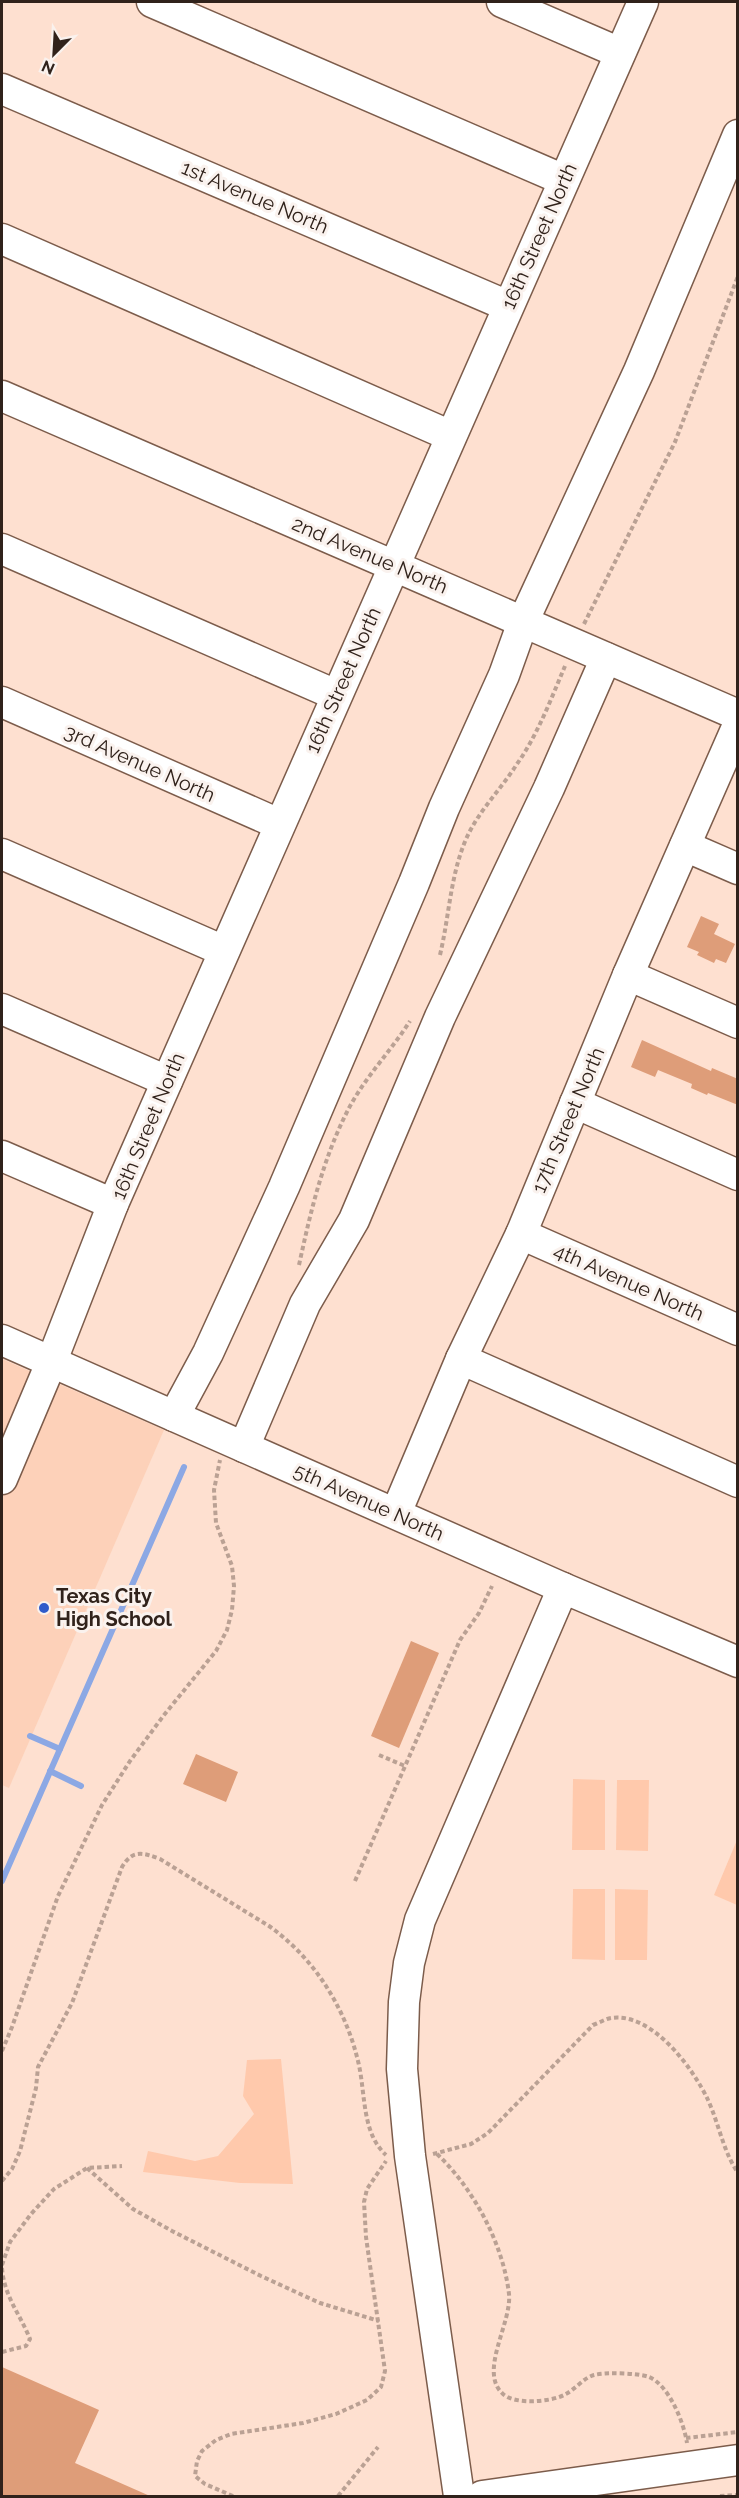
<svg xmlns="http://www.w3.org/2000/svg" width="739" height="2498" font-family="Raleway,sans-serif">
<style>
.built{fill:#fdd1b9}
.green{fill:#ffc9ac}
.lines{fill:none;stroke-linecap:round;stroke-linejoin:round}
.stream{stroke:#8ca8e4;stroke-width:6}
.building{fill:#de9d79}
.minor-casing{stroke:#7c5c4b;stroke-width:33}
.path{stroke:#baa194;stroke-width:4;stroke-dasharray:4.5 3;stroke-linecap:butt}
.minor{stroke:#fff;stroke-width:30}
.poi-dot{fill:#305bca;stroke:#faf2ee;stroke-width:2}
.labels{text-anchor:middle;stroke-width:6;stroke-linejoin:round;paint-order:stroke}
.street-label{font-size:20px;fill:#30221b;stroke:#faf2ee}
.poi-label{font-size:20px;font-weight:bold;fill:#30221b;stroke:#faf2ee;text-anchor:start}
</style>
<rect width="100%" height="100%" fill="#fee0d0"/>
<!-- built -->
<path class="built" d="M2,1359L164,1430L9,1788L2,1785Z"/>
<!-- green -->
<g class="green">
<path d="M573,1779L605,1780V1850H572Z"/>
<path d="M617,1780H649L648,1851L616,1850Z"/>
<path d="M737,1840V1905L714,1895Z"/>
<path d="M573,1889H605V1960L572,1959Z"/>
<path d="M615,1889L648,1890L647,1960H615Z"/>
<path d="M281,2059L293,2184L240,2183L143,2172L148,2151L195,2161L218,2156L254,2114L243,2096L247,2060Z"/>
</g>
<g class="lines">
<!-- stream -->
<g class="stream">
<path d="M30,1736L60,1749"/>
<path d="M50,1771L81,1786"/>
<path d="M2,1881L184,1467"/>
</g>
</g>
<!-- building -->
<g class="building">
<path d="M701,916L719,924L714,934L735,944L726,963L716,959L714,963L697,955L699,952L687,947Z"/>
<path d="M642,1040L711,1071L712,1068L738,1079V1105L708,1093L707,1095L691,1088L692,1084L658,1070L655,1077L631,1067Z"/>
<path d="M411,1641L439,1653L399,1748L371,1736Z"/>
<path d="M196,1754L238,1772L226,1802L183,1784Z"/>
<path d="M2,2367L99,2410L75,2463L150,2496H2Z"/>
</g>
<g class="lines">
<!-- minor casing -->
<g class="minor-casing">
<g id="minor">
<path d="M152,2L564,180"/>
<path d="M502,2L620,53"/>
<path d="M2,89L508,306"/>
<path d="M2,239L451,436"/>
<path d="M2,396L738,715"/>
<path d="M2,549L336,695"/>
<path d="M2,702L279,824"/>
<path d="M685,846L738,869"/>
<path d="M2,854L224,951"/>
<path d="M628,975L738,1023"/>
<path d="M2,1009L167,1081"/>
<path d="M575,1103L738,1175"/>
<path d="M2,1156L113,1204"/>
<path d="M521,1234L738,1330"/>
<path d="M2,1340L563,1588L738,1662"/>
<path d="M461,1359L738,1482"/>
<path d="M174,1416L208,1353L284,1187L414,883L444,808L504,675L523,622L639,371L738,135"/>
<path d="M244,1447L305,1304L354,1220L440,1017L549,788L606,658"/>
<path d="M2,1479L51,1363L113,1204L643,2"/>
<path d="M396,1513L461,1359L521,1234L628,975L738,725"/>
<path d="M459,2496L410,2156L402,2069L404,2002L409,1963L420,1920L563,1588"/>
<path d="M482,2496L738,2460"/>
</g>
</g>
<!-- path -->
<g class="path">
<path d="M584,624L675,442L738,276"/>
<path d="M440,955C449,917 450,880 464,844C476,813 500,791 517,764C538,734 551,699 565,666"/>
<path d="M299,1265C311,1210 323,1158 349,1108C366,1076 391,1051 410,1021"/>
<path d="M379,1755L405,1766"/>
<path d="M355,1881L460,1640L479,1613L492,1586"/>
<path d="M2,2051L12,2027L58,1896L102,1805L130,1761L164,1715L216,1651L227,1630L232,1610L234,1586L232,1566L216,1523L214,1490L220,1460"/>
<path d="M433,2154L471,2144L488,2133L593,2025C599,2023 605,2019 611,2018C652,2012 693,2068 708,2100C719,2124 723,2151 738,2173"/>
<path d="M437,2154C473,2188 503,2243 509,2294C512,2323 478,2372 503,2394C515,2405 550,2402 564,2395C575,2390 583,2378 594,2375C606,2372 638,2373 649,2377C669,2385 684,2423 687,2443"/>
<path d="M87,2168L133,2209L172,2231L261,2276L320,2303L379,2321"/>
<path d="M2,2181L12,2169L20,2151L36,2088L38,2067L72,2003L122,1867C132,1850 142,1852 160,1859L269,1926C314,1958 345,2007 358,2061C366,2093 361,2132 386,2155"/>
<path d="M2,2265L10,2242L31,2214L54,2189L87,2168L122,2166"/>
<path d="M2,2268C4,2296 20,2314 30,2339L26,2346L2,2352"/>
<path d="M686,2438L738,2432"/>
<path d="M233,2496L205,2484L195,2476L197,2461L202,2451L216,2440L231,2434L303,2423L336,2414L367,2400L381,2387L385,2371L366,2237L364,2202L367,2189L386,2161"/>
<path d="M338,2496L378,2447"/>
<path d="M720,2496L738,2495"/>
</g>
<!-- minor -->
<use href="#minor" class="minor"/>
</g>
<!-- markers -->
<circle class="poi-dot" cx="44" cy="1608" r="6"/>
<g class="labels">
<!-- street labels -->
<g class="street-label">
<text transform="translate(255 197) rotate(23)" y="7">1st Avenue North</text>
<text transform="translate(539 236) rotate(-66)" y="7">16th Street North</text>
<text transform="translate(370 555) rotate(23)" y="7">2nd Avenue North</text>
<text transform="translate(343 680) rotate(-66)" y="7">16th Street North</text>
<text transform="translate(140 763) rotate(24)" y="7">3rd Avenue North</text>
<text transform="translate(568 1120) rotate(-67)" y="7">17th Street North</text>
<text transform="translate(148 1126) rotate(-67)" y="7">16th Street North</text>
<text transform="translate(629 1282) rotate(24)" y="7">4th Avenue North</text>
<text transform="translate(369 1502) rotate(24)" y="7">5th Avenue North</text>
</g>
<!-- poi labels -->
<g class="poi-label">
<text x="56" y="1603">Texas City<tspan x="56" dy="23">High School</tspan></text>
</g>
</g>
<!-- border -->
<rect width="739" height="2498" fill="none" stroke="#30221b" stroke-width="6"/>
<!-- north arrow -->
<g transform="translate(54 54) rotate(204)" stroke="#faf2ee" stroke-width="4.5" paint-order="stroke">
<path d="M0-4.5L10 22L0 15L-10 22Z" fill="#30221b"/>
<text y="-9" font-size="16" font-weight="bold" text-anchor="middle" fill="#30221b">N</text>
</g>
</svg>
